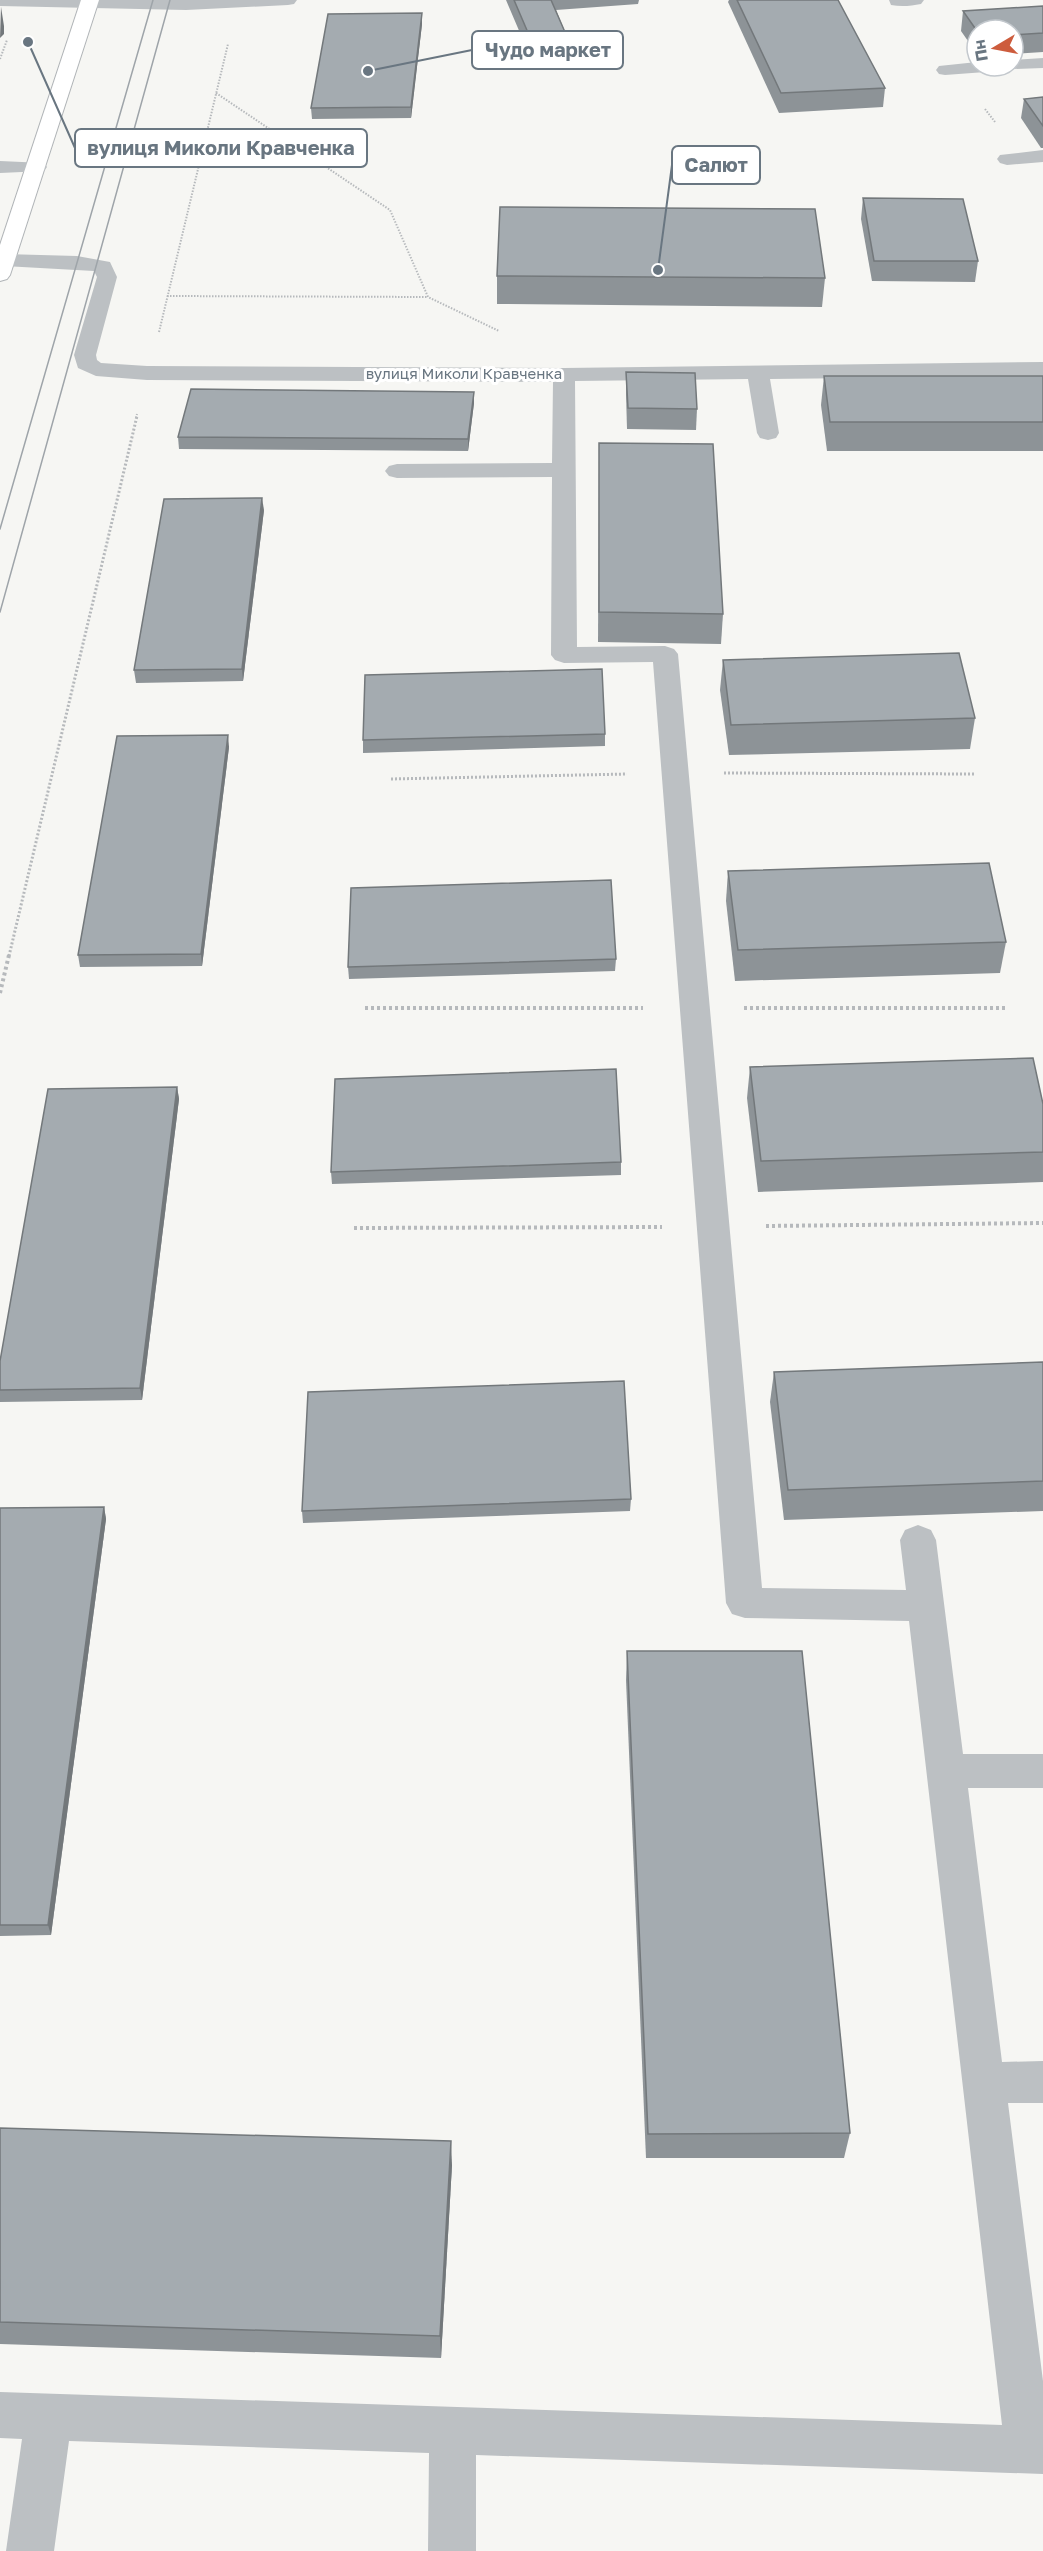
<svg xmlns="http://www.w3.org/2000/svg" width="1043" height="2551" font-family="'Golos Text',sans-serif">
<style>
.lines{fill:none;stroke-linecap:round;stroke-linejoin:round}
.major-casing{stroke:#b0b4b7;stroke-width:2}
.path-far2{stroke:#b6b9bc;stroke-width:2;stroke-dasharray:1.5 1.5;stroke-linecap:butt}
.path-far1{stroke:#b6b9bc;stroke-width:3;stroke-dasharray:2 2;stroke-linecap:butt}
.path{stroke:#b6b9bc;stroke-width:4;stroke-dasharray:3 3;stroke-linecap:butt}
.minor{fill:#bcc0c3;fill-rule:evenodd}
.major{fill:#fff;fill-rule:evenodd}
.tram{stroke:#9ea4a9;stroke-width:1.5}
.wall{fill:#8d9397}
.shaded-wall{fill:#73787b}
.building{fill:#a4abb0;stroke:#73787b;stroke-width:1.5}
.labels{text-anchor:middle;stroke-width:6;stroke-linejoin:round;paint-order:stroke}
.far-street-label{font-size:15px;fill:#697681;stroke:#fff}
.leader{fill:none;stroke:#697681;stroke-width:2}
.callout-dot{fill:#697681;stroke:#fff;stroke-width:2}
.callout{fill:#fff;stroke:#697681;stroke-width:2}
.callout-label{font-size:20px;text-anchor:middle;font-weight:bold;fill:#697681}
</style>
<rect width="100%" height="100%" fill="#f6f6f3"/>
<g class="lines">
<!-- major casing -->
<g class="major-casing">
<path id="major" d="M81,0H99L10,275L7,279L0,281V245Z"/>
</g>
<!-- path-far2 -->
<g class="path-far2">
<path d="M0,59L7,40"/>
<path d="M216,93L390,210L428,297L499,331"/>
<path d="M985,109L995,122"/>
<path d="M167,296L428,297"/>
<path d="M159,332L228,44"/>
<path d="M136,418L137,414"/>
</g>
<!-- path-far1 -->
<g class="path-far1">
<path d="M724,773L974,774"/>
<path d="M391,779L627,774"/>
<path d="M9,956L137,416"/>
</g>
<!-- path -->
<g class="path">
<path d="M0,993L9,955"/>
<path d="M365,1008H643"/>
<path d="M744,1008H1006"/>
<path d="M766,1226L1043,1223"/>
<path d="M354,1228L662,1227"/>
</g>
<!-- minor -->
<g class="minor">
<path d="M0,0H297L294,4L288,5L186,10L0,6Z"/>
<path d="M889,0H924L921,4C911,6 901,7 891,5Z"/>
<path d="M1043,58V68C1028,69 1012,68 999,71L945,75L939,74L936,70L939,66L977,62V66H1013V60Z"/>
<path d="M1043,150V162L1007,165L1000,163L997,159L1000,155Z"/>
<path d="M0,161L44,163L47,167L44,171L0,173Z"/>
<path d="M4,254L77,256L110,262L117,277L96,355L97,360L101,363L147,366L564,368L1043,362V376L770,379L779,433L776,438L768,440L760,438L757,433L748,379L575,381L577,647L665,646L674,649L678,654L762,1588L906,1590L900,1540L905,1530L918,1525L931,1530L936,1540L963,1754H1043V1788H968L1002,2062L1043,2061V2103H1008L1043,2381V2474L476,2455V2551H428L429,2453L69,2441L54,2551H6L22,2439L0,2438V2392L1002,2425L909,1621L745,1618L732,1614L726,1603L653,662L564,663L555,660L551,655L552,477L397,478L389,476L385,471L389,466L397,464L552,463L553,382L147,380L96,376L78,368L74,355L97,277L94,271L4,266L0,265V255Z"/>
</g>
<!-- major -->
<use href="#major" class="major"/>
<!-- tram -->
<g class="tram">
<path d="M0,529L153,0"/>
<path d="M0,612L170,0"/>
</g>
</g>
<!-- wall -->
<g class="wall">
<path d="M506,0H639L638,4L556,10L568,39V59L532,61Z"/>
<path d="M729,0H737L885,88L883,107L779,113L728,2Z"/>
<path d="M1043,6V52L1013,54V30H977V54L961,31L963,11Z"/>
<path d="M422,24L411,118L312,119L311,108Z"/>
<path d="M1043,97V148H1041L1021,118L1024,99Z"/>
<path d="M863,198L978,261L975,282L872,281L861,219Z"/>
<path d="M497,276L825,278L822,307L497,304Z"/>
<path d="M626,372L697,409L696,430L627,429L626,394Z"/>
<path d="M824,376H1043V451H827L821,405Z"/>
<path d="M474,403L468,451L179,449L178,437Z"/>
<path d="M599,443L723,614L721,644L598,642Z"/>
<path d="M264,510L243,681L136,683L134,670Z"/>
<path d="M723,660L975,718L970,749L729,755L720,690Z"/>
<path d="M605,734V746L363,753V740Z"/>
<path d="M229,747L202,966L80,967L78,955Z"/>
<path d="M728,871L1006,942L1000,973L735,981L726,901Z"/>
<path d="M616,959L615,971L349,979L348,967Z"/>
<path d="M750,1067L1043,1104V1182L758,1192L747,1098Z"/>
<path d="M177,1087L179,1099L142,1400L0,1402V1361Z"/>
<path d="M621,1162V1175L332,1184L331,1172Z"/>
<path d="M1043,1362V1511L784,1520L770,1402L774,1372Z"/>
<path d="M631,1499L630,1511L303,1523L302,1511Z"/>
<path d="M104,1507L106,1519L51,1935L0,1936V1508Z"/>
<path d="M627,1651L850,2133L844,2158H646L626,1680Z"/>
<path d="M0,2128L452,2165L441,2358L0,2344Z"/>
</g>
<!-- shaded-wall -->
<g class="shaded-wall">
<path d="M1,7L4,26V34L0,38Z"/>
<path d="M422,13V24L411,118V107Z"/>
<path d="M474,392V403L468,451V439Z"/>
<path d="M262,498L264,510L243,681L242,669Z"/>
<path d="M228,735L229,747L202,966L201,954Z"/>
<path d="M177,1087L179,1099L142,1400L140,1388Z"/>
<path d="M104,1507L106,1519L51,1935L48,1925Z"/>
<path d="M451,2141L452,2165L441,2358L440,2336Z"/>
</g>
<!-- building -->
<g class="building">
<path d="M514,0H551L568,39L532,42Z"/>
<path d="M737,0H838L885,88L781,93Z"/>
<path d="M1043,6V33L1013,35V30H977V31L963,11Z"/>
<path d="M422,13L411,107L311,108L328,14Z"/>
<path d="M1043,97V126L1024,99Z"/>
<path d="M863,198L963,199L978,261H874Z"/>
<path d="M500,207L815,209L825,278L497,276Z"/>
<path d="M626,372L695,373L697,409L628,408Z"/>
<path d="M824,376H1043V422H830Z"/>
<path d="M191,389L474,392L468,439L178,437Z"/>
<path d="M599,443L713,444L723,614L599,612Z"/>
<path d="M262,498L242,669L134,670L164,499Z"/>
<path d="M959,653L975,718L731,725L723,660Z"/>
<path d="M602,669L605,734L363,740L365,675Z"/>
<path d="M228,735L201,954L78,955L117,736Z"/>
<path d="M989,863L1006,942L738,950L728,871Z"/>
<path d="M611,880L616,959L348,967L351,888Z"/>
<path d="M1033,1058L1043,1104V1152L761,1161L750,1067Z"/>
<path d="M616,1069L621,1162L331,1172L335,1079Z"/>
<path d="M177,1087L140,1388L0,1390V1361L48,1089Z"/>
<path d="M1043,1362V1481L788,1490L774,1372Z"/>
<path d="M624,1381L631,1499L302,1511L308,1392Z"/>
<path d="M104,1507L48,1925H0V1508Z"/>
<path d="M627,1651H802L850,2133L648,2134Z"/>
<path d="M0,2128L451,2141L440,2336L0,2322Z"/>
</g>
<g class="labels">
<!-- far-street labels -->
<g class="far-street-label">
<text x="464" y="379">вулиця Миколи Кравченка</text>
</g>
</g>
<!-- callouts -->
<path class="leader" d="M368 71L472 50M28 42L75 148M658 270L672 165"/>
<g class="callout-dot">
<circle cx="368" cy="71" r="6"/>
<circle cx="28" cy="42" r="6"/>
<circle cx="658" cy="270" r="6"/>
</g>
<g class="callout">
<rect x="472" y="31" width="151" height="38" rx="6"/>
<rect x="75" y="129" width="292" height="38" rx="6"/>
<rect x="672" y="146" width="88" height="38" rx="6"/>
</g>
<g class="callout-label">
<text x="548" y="57">Чудо маркет</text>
<text x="221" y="155">вулиця Миколи Кравченка</text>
<text x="716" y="172">Салют</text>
</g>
<!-- north arrow -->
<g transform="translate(995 48) rotate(260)"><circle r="28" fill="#ffffff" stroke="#c3c8cd" stroke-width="1.5"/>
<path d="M0-4.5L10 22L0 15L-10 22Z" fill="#cd5c3d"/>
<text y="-9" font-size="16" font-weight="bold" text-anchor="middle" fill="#697681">Пн</text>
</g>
</svg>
